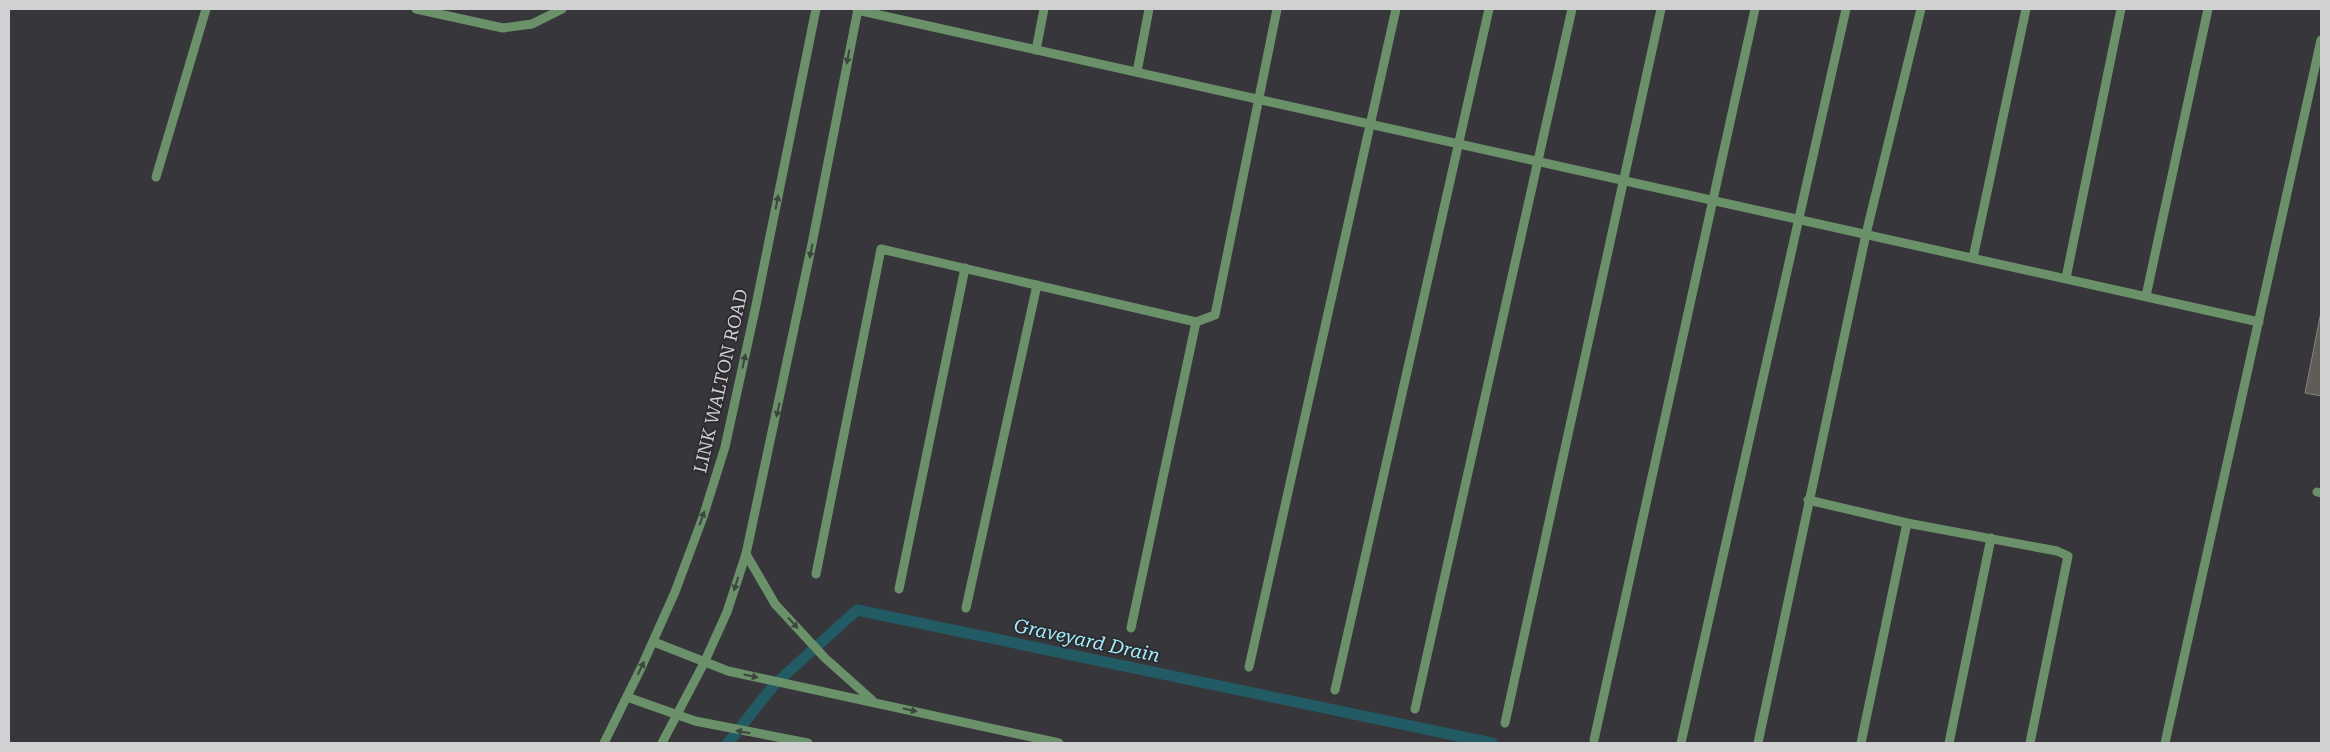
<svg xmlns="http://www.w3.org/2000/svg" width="2330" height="752" font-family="'Roboto Serif',serif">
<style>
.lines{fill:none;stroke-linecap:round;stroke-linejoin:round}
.stream{stroke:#235b65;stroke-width:11}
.building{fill:#605c58;stroke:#86827e}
.minor{stroke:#6b916a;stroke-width:9}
.oneway{fill:#3c453e}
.labels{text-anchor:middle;stroke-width:4;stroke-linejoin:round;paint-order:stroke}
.street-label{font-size:18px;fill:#d1d1d3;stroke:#2d2c30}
.water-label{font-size:19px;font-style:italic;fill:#a2effe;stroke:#2d2c30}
</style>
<rect width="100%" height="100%" fill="#37363b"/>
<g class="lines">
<!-- stream -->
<path class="stream" d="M728,743L774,685L857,610L1492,743"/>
</g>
<!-- building -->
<path class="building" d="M2321,312V396L2305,393Z"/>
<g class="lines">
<!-- minor -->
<g class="minor">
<path d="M416,9L503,28L532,24L562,9"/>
<path d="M857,10L2259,322"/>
<path d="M1036,50L1044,9"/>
<path d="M1137,72L1149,9"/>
<path d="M156,177L206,9"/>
<path d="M1973,258L2026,9"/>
<path d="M2066,278L2121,9"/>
<path d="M2146,296L2208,9"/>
<path d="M2317,492L2321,493"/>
<path d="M1808,500L1907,523L2057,551L2068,556L2030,743"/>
<path d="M746,554L775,604L825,658L872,700"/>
<path d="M816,574L881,249L1196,322L1215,315L1277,9"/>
<path d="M899,589L965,268"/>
<path d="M966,608L1037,285"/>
<path d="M1131,628L1196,322"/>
<path d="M654,642L728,671L1059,743"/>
<path d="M1249,667L1396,9"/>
<path d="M1335,690L1489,9"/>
<path d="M627,697L695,721L808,743"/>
<path d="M1415,709L1572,9"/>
<path d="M1505,723L1661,9"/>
<path d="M1594,740L1755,9"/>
<path d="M604,743L641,668L675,592L703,517L725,447L755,310L816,9"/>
<path d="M662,743L704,663L727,612L746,554L812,244L858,9"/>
<path d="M1681,743L1846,9"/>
<path d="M1758,743L1866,234L1921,9"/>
<path d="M1861,743L1907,523"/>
<path d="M1949,743L1991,538"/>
<path d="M2165,743L2321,40"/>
</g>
</g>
<!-- one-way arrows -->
<defs><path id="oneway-solid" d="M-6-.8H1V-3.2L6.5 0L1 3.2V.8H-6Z" transform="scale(1.25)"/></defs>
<g class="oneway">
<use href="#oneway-solid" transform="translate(848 57) rotate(101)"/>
<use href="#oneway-solid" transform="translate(777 202) rotate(-79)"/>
<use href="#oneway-solid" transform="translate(811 251) rotate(102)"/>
<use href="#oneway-solid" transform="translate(744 361) rotate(-78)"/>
<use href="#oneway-solid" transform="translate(778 410) rotate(102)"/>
<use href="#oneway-solid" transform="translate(702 518) rotate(-71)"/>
<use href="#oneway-solid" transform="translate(736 584) rotate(108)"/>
<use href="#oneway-solid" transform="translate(793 623) rotate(47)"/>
<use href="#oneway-solid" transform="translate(641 668) rotate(-64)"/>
<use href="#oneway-solid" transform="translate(751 676) rotate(12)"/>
<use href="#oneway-solid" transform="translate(910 710) rotate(13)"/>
<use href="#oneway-solid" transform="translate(743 732) rotate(-170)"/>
</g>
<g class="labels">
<!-- street labels -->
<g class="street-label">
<text transform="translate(721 381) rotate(-77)" y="6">LINK WALTON ROAD</text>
</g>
<!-- water labels -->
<g class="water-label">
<text transform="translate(1087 640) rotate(12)" y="7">Graveyard Drain</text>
</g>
</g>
<!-- border -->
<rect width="2330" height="752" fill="none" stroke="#d1d1d3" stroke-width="20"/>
</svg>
